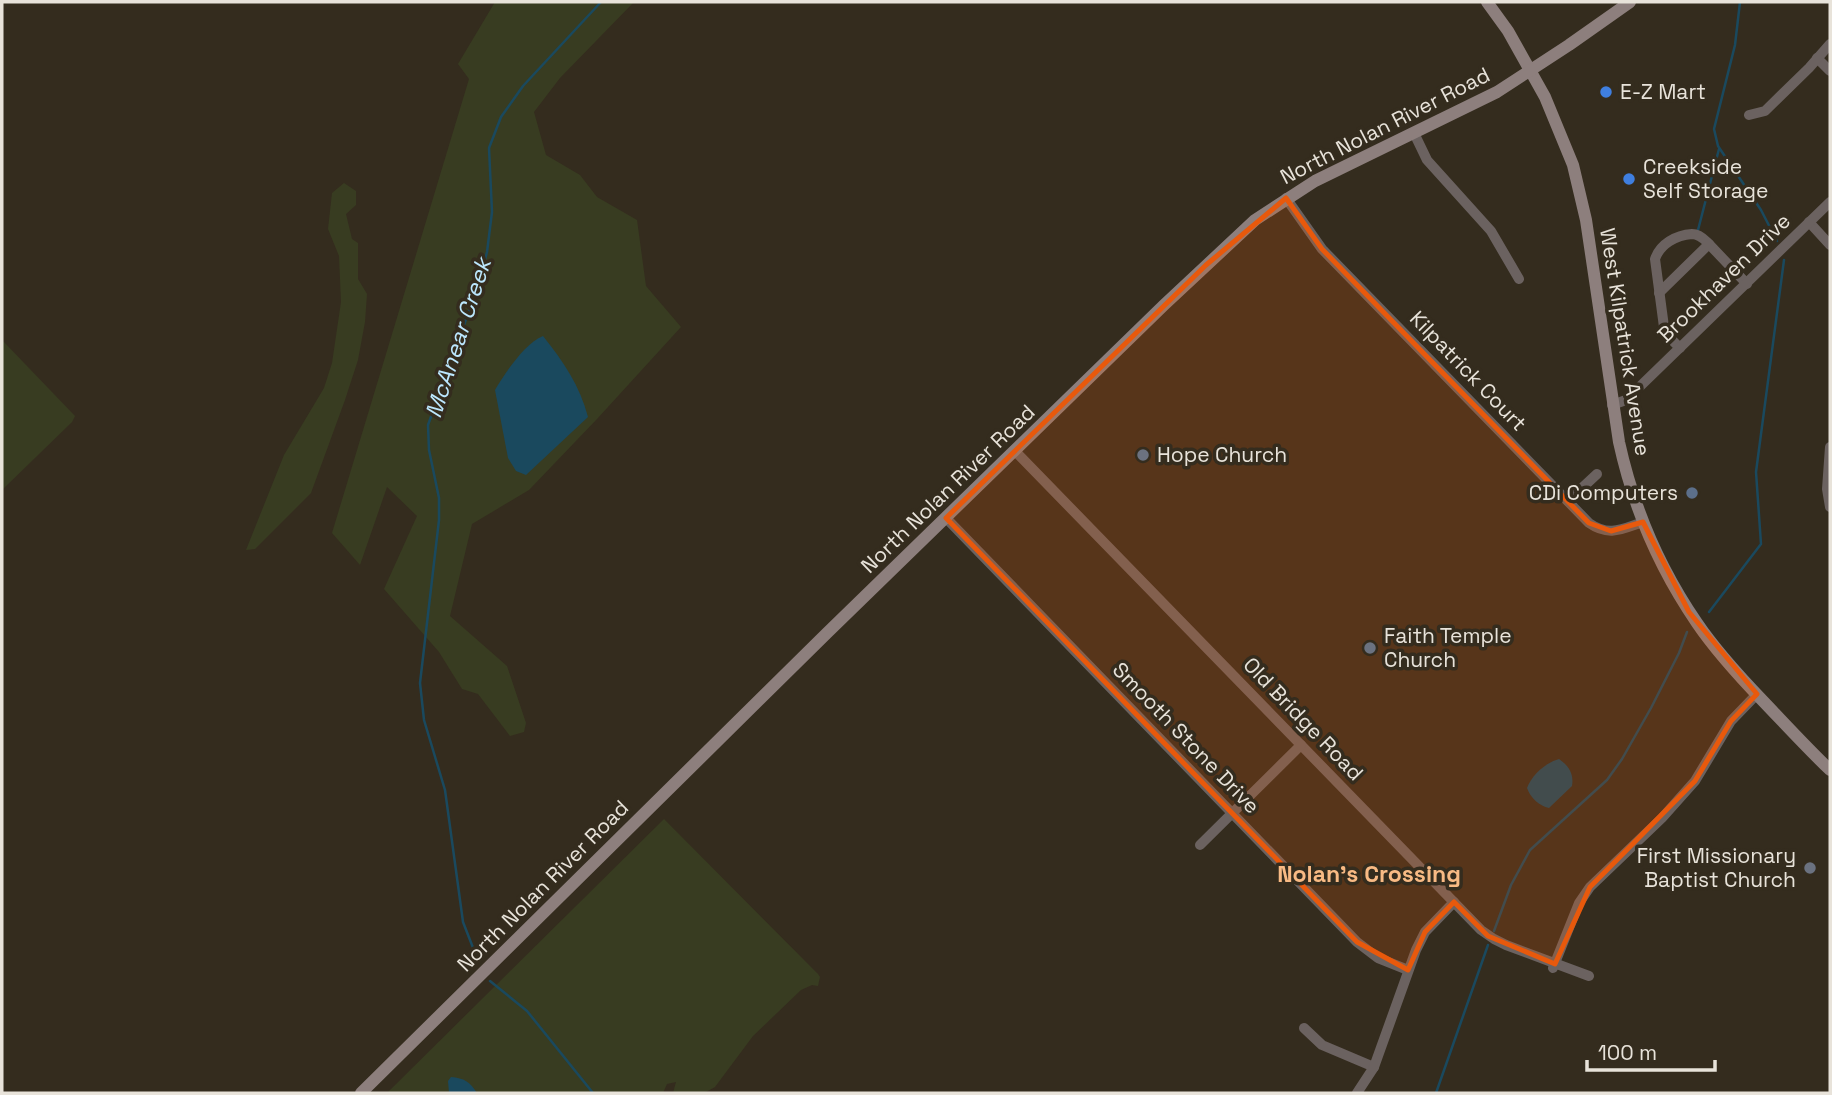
<svg xmlns="http://www.w3.org/2000/svg" width="1832" height="1095" font-family="'Space Grotesk',sans-serif">
<style>
.green{fill:#383c21}
.water{fill:#1a495e}
.lines{fill:none;stroke-linecap:round;stroke-linejoin:round}
.stream{stroke:#1a495e;stroke-width:2.5}
.street{stroke:#6b6260;stroke-width:10}
.secondary{stroke:#8d7f7d;stroke-width:12}
.marked{fill:#e8590c;fill-opacity:0.2;stroke:#e8590c;stroke-width:5;stroke-linejoin:round}
.shop-dot{fill:#3f7fe0;stroke:#342c1e;stroke-width:2.5}
.worship-dot{fill:#6b7280;stroke:#342c1e;stroke-width:2.5}
.service-dot{fill:#5c6f8a;stroke:#342c1e;stroke-width:2.5}
.labels{text-anchor:middle;stroke-width:7;stroke-linejoin:round;paint-order:stroke}
.poi-label{font-size:21px;fill:#e8e3da;stroke:#342c1e;text-anchor:start}
.street-label{font-size:21px;fill:#e8e3da;stroke:#342c1e}
.water-label{font-size:23px;font-style:italic;fill:#bce7fe;stroke:#342c1e}
.neighbourhood-label{font-size:23px;font-weight:bold;fill:#f8ba84;stroke:#342c1e}
</style>
<rect width="100%" height="100%" fill="#342c1e"/>
<!-- green -->
<g class="green">
<path d="M495,2H634L560,78L534,112L546,155L580,175L597,197L637,220L646,286L681,327L597,419L529,490L472,524L450,616L507,666L526,723L524,732L510,736L478,694L462,689L439,652L384,589L417,516L387,487L360,565L332,533L469,79L458,64Z"/>
<path d="M344,183L356,191V205L346,214L352,239L358,243V279L367,294L365,322L358,360L345,400L311,493L255,549L246,550L284,455L324,388L332,363L341,302L339,256L328,229L332,193Z"/>
<path d="M2,340L75,416L72,422L2,490Z"/>
<path d="M664,819L818,974L820,977L818,986L812,985L801,990L753,1036L715,1087L704,1093H673L676,1082L667,1084L663,1093H387Z"/>
</g>
<!-- water -->
<g class="water">
<path d="M543,336C563,361 580,386 588,417L526,475L516,471L508,458L495,390C505,373 525,343 543,336Z"/>
<path d="M1559,759C1569,766 1574,774 1572,786L1549,808C1539,806 1530,797 1527,788C1532,775 1545,763 1559,759Z"/>
<path d="M451,1077C464,1078 470,1082 477,1093H449L448,1081Z"/>
</g>
<g class="lines">
<!-- stream -->
<g class="stream">
<path d="M1740,2L1735,45L1714,129L1718,146L1761,210L1777,241"/>
<path d="M1698,230L1719,149"/>
<path d="M1709,612L1761,544L1756,472L1784,260"/>
<path d="M1494,931L1511,885L1530,850L1607,780L1622,759L1651,708L1679,653L1687,632"/>
<path d="M477,958L463,922L445,790L424,720L420,683L439,520V498L429,450L428,425L478,286L487,252L492,212L489,148L501,117L523,86L601,2"/>
<path d="M490,981L527,1011L593,1093"/>
<path d="M1436,1093L1488,945"/>
</g>
<!-- street -->
<g class="street">
<path d="M1817,58L1830,71"/>
<path d="M1749,115L1765,111L1809,68L1830,44"/>
<path d="M1414,133L1427,160L1491,231L1519,279"/>
<path d="M1286,198L1322,249L1589,523C1609,537 1622,529 1643,522"/>
<path d="M1809,222L1830,245"/>
<path d="M1659,293L1709,244"/>
<path d="M1680,348L1669,337L1664,327L1655,259C1660,244 1676,235 1692,234C1698,234 1703,238 1707,242L1747,284"/>
<path d="M1612,405L1626,400L1830,202"/>
<path d="M1830,447L1827,489L1830,507"/>
<path d="M1015,451L1481,930L1494,939L1506,945L1589,976"/>
<path d="M1568,501L1597,474"/>
<path d="M946,518L1357,942L1378,958L1408,970"/>
<path d="M1200,845L1301,745"/>
<path d="M1553,968L1579,903L1590,887L1662,818L1695,781L1731,721L1757,694"/>
<path d="M1304,1028L1322,1045L1374,1067"/>
<path d="M1357,1093L1374,1067L1416,950L1425,932L1454,902"/>
</g>
<!-- secondary -->
<g class="secondary">
<path d="M1487,2L1508,31L1545,97L1573,165L1586,220L1619,442C1633,506 1660,569 1697,623C1716,651 1739,676 1763,701C1785,724 1807,748 1830,770"/>
<path d="M361,1093L827,633L1164,305L1255,220L1315,181L1497,92L1569,45L1630,2"/>
</g>
</g>
<!-- marked area -->
<path class="marked" d="M1286,198L1322,249L1589,523L1611,531L1643,522L1689,612L1757,694L1731,721L1695,781L1590,887L1555,964L1488,936L1454,902L1425,932L1408,970L1357,942L946,518L1206,265Z"/>
<!-- markers -->
<g class="shop-dot">
<circle cx="1606" cy="92" r="7"/>
<circle cx="1629" cy="179" r="7"/>
</g>
<g class="worship-dot">
<circle cx="1143" cy="455" r="7"/>
<circle cx="1370" cy="648" r="7"/>
<circle cx="1810" cy="868" r="7"/>
</g>
<circle class="service-dot" cx="1692" cy="493" r="7"/>
<g class="labels">
<!-- poi labels -->
<g class="poi-label">
<text x="1620" y="99">E-Z Mart</text>
<text x="1643" y="174">Creekside<tspan x="1643" dy="24">Self Storage</tspan></text>
<text x="1157" y="462">Hope Church</text>
<text x="1678" y="500" text-anchor="end">CDi Computers</text>
<text x="1384" y="643">Faith Temple<tspan x="1384" dy="24">Church</tspan></text>
<text x="1796" y="863" text-anchor="end">First Missionary<tspan x="1796" dy="24">Baptist Church</tspan></text>
</g>
<!-- street labels -->
<g class="street-label">
<text transform="translate(1385 126) rotate(-27)" y="7">North Nolan River Road</text>
<text transform="translate(1724 278) rotate(-44)" y="7">Brookhaven Drive</text>
<text transform="translate(1625 342) rotate(81)" y="7">West Kilpatrick Avenue</text>
<text transform="translate(1468 371) rotate(46)" y="7">Kilpatrick Court</text>
<text transform="translate(948 489) rotate(-44)" y="7">North Nolan River Road</text>
<text transform="translate(1303 719) rotate(46)" y="7">Old Bridge Road</text>
<text transform="translate(1186 738) rotate(46)" y="7">Smooth Stone Drive</text>
<text transform="translate(543 886) rotate(-45)" y="7">North Nolan River Road</text>
</g>
<!-- water labels -->
<g class="water-label">
<text transform="translate(458 338) rotate(-72)" y="8">McAnear Creek</text>
</g>
<!-- neighbourhood labels -->
<g class="neighbourhood-label">
<text x="1369" y="882">Nolan's Crossing</text>
</g>
</g>
<!-- border -->
<rect width="1832" height="1095" fill="none" stroke="#e8e3da" stroke-width="7"/>
<!-- scale -->
<path d="M1587 1060v10h128v-10" fill="none" stroke="#e8e3da" stroke-width="3.5"/>
<text x="1598" y="1060" font-size="21" fill="#e8e3da" stroke="#342c1e" stroke-width="5" paint-order="stroke">100 m</text>
</svg>
